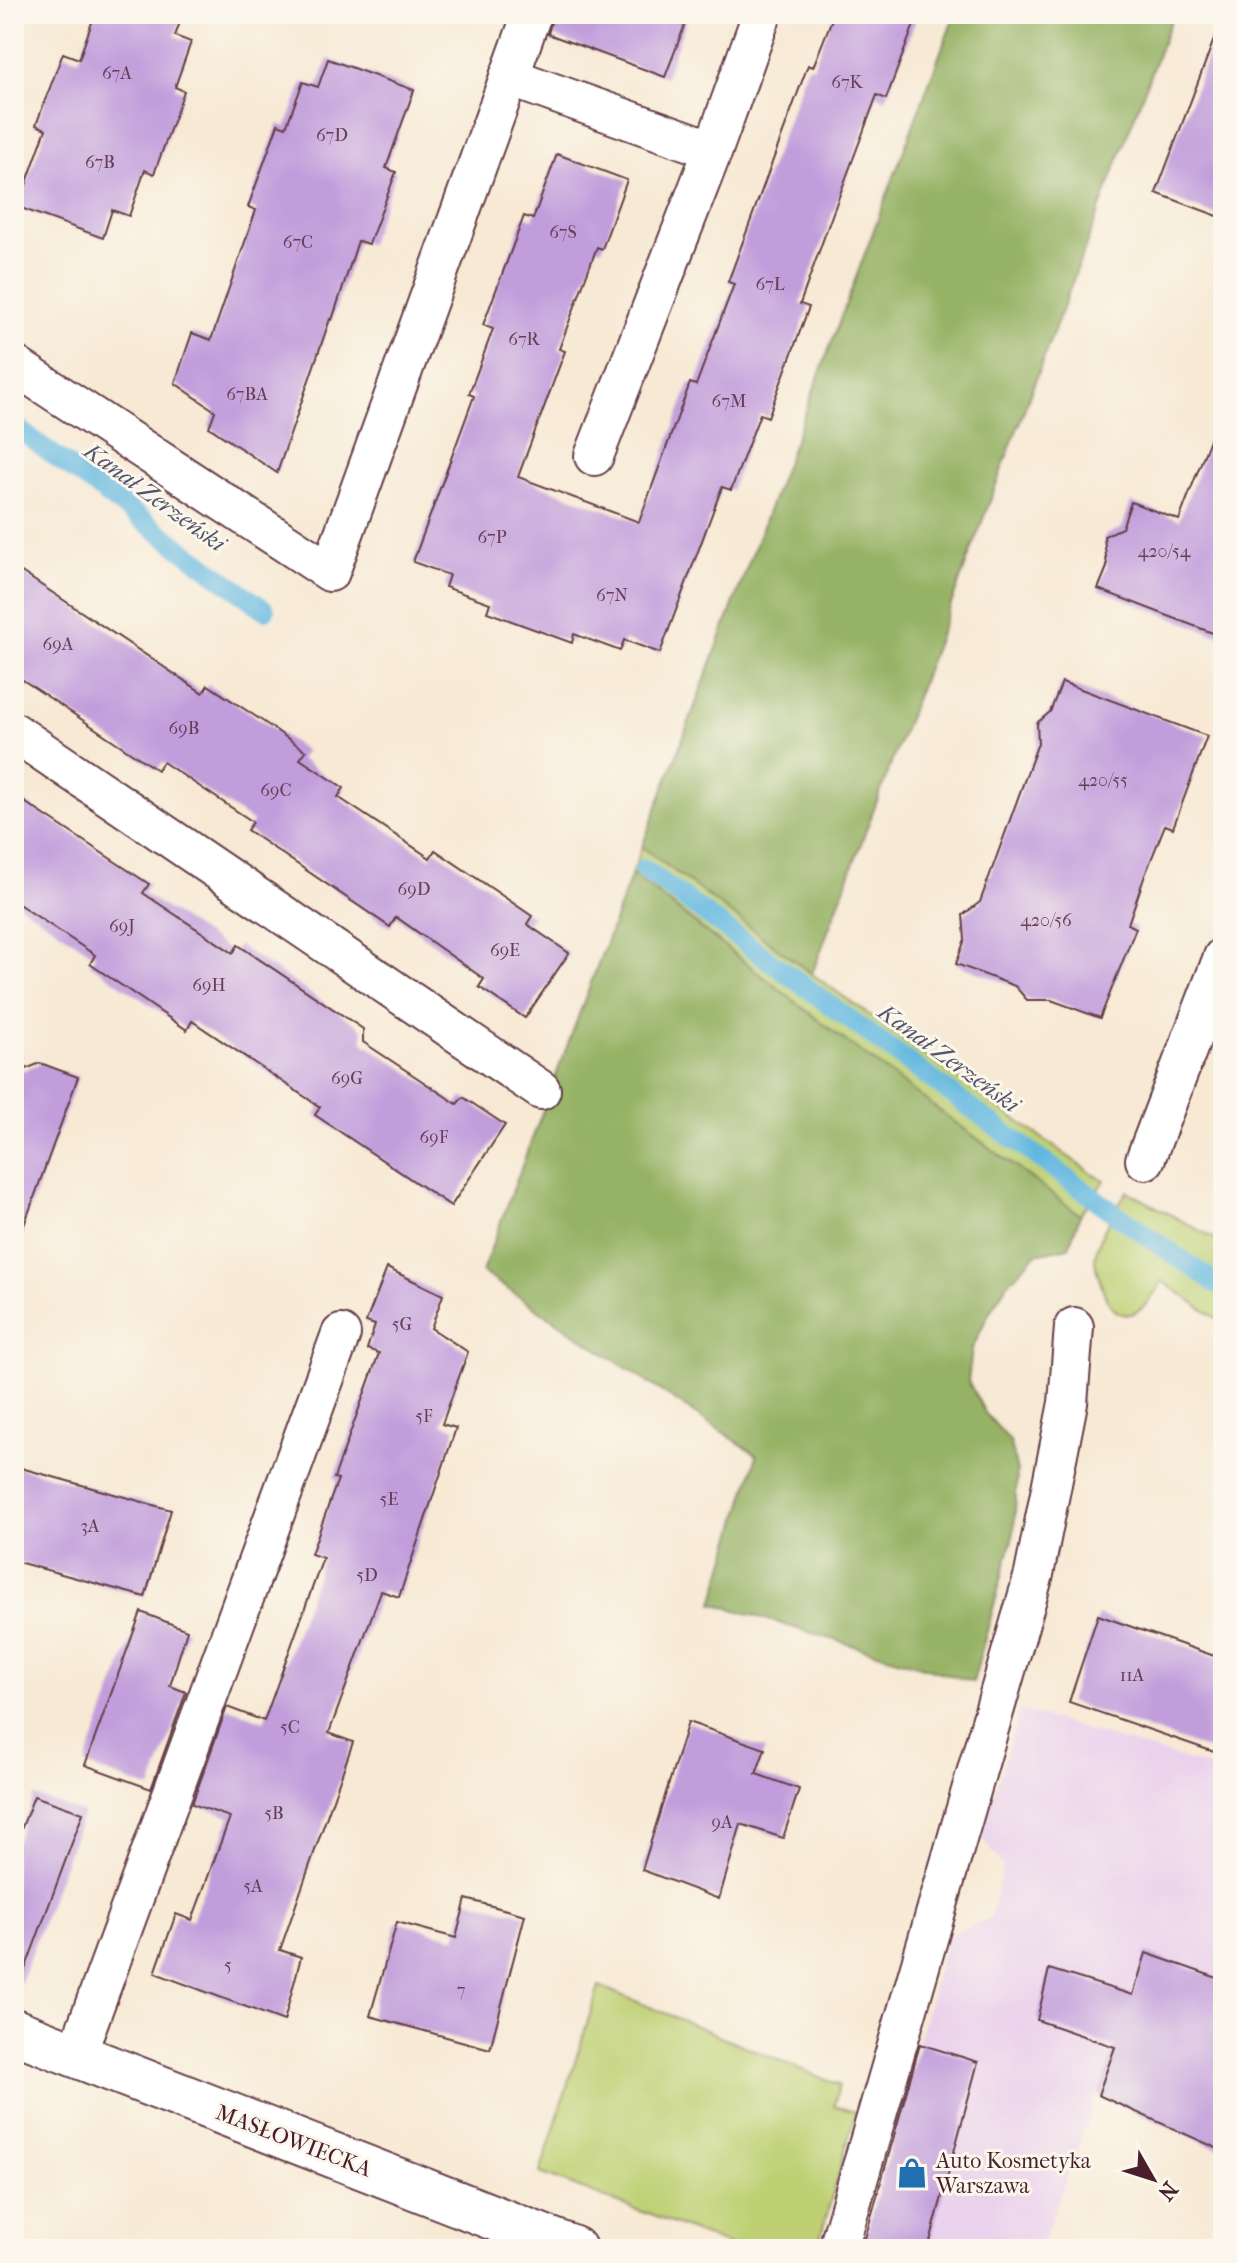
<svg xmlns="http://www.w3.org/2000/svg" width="1237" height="2263" font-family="'IM FELL French Canon',serif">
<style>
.built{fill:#ead1ec}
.green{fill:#bed073;stroke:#84784f;stroke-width:2}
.forest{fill:#96b265;stroke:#706848;stroke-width:2}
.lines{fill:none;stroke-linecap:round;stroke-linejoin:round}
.stream{stroke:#64b8e0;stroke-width:20}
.building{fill:#c19ddb}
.lane-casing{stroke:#643d44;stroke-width:42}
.street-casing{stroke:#643d44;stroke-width:48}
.lane{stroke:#fff;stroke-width:38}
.street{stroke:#fff;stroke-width:44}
.labels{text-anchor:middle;stroke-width:6;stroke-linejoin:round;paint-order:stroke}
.number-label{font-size:18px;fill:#683e57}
.street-label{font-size:22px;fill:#4a1f2b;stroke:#fbf7ec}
.poi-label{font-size:22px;fill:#4a1f2b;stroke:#fbf7ec;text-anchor:start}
.water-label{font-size:24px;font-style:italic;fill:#53556a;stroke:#fbf7ec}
</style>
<rect width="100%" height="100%" fill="#fbf7ec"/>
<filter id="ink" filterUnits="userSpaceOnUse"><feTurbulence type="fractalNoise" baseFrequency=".0125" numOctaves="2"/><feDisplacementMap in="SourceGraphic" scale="16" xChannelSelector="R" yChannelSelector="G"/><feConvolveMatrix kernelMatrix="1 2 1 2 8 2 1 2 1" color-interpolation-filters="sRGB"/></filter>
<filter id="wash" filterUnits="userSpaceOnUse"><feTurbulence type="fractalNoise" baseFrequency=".006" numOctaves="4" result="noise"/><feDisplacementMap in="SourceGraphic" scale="32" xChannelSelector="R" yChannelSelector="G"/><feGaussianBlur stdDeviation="1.8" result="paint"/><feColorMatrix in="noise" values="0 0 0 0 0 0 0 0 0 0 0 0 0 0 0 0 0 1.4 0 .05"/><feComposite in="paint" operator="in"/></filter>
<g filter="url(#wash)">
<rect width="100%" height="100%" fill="#f7e9d4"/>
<!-- built -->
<path class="built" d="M1020,1710L1223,1771V2086L1115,2048L1040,2249H862L947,1936L990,1918L1003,1866L981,1836Z"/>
<!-- green -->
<g class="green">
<path d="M642,847L812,974L1094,1175L1105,1180L1080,1215L835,1033L632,874Z"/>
<path d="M1127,1191L1223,1243V1323L1162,1281C1144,1316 1116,1333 1101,1284C1099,1277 1095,1267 1095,1259C1097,1236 1115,1212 1127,1191Z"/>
<path d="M599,1986L839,2085L834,2106L856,2112L817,2249H739L540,2173Z"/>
</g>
<!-- forest -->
<g class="forest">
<path d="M955,14H1173L812,974L642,847Z"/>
<path d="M632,874L835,1033L1080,1215L1069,1247L1036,1254L1007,1284L988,1315L972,1349L968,1381L985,1413L1010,1441L1017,1472L1014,1532L973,1682L713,1603L757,1455L482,1272Z"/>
</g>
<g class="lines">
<!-- stream -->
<g class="stream">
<path d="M14,426L265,610"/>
<path d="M644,869L1120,1217L1223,1288"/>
</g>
</g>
<g id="blocks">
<!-- building -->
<g class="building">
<path d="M95,14H183L175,36L191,42L175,87L184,91L154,174L145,170L129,216L112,210L103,238L18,207L46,129L36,125L63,53L79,59Z"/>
<path d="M553,14H689L665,77L548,34Z"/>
<path d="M834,14H918L886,99L877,95L831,218L800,304L809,307L768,417L760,414L731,490L722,487L660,653L624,640L620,651L574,634L572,643L487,612L490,603L445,587L449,575L413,562L474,396L469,394L493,329L483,325L524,216L533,219L557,154L627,180L602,249L597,247L559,349L565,351L518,477L639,522L690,383L696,385L734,284L728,282L808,65L813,67Z"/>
<path d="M1218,29L1223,30V218L1156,193Z"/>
<path d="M328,59L414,90L386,168L396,172L369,244L358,241L332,320L330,319L277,473L209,427L215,411L175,383L192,333L211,340L256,210L248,207L278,124L286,127L303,82L318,87Z"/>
<path d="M1219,416L1223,417V637L1098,589L1107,567L1104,536L1122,528L1131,502L1179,520Z"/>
<path d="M14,567L203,693L208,685L258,718L306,751L300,759L344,788L338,797L430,858L435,850L532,916L527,924L569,953L525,1018L479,987L484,979L396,917L390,927L247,830L253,822L163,762L157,770L14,674Z"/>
<path d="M1062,682L1207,736L1173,828L1165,825L1145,875L1128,924L1136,928L1100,1018L1051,1000H1027L1015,986L956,964L965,939L963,915L980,902L1038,743L1037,723L1050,712Z"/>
<path d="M14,795L149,884L143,893L233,953L238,945L363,1029V1042L457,1104L463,1097L505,1125L451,1206L315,1115L320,1107L192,1021L187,1030L90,964L95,955L14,901Z"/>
<path d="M40,1063L78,1077L20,1236L14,1234V1074Z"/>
<path d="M387,1268L443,1295L431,1328L468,1352L442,1424L456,1428L399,1597L381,1591L329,1733L353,1742L280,1950L301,1957L284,2021L155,1973L176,1914L192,1920L230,1817L192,1804L227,1707L264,1721L323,1558L311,1554L338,1479L334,1478L379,1353L367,1349L375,1325L366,1322Z"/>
<path d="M14,1466L171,1510L145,1597L14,1561Z"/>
<path d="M141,1612L187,1630L170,1686L186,1692L151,1789L85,1765Z"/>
<path d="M1098,1615L1223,1659V1755L1069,1702Z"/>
<path d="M688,1722L765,1749L756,1774L799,1789L783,1838L741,1824L719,1899L642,1870Z"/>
<path d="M34,1796L83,1813L20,1983L14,1982V1848Z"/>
<path d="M466,1899L525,1915L490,2049L370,2016L397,1922L456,1938Z"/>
<path d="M1146,1953L1223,1980V2151L1098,2095L1115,2047L1037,2020L1049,1969L1133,1995Z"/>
<path d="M920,2044L978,2062L928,2249H862Z"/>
</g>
</g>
</g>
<g filter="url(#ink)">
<use href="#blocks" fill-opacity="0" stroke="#643d44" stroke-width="2"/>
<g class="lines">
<!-- lane casing -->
<g class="lane-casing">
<g id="lane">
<path d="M509,77L713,150"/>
<path d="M14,365L330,572L532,14"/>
<path d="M594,456L713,150L762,14"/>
<path d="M14,732L541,1090"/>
<path d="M1145,1160L1223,957"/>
<path d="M76,2056L341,1334"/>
<path d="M838,2249L1034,1574L1068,1403L1074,1327"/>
</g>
</g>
<!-- street casing -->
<g class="street-casing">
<path id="street" d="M14,2031L574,2249"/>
</g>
<!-- lane -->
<use href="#lane" class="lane"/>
<!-- street -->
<use href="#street" class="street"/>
</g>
</g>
<!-- icons -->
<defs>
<g id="shop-bare" transform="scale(2.4)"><path d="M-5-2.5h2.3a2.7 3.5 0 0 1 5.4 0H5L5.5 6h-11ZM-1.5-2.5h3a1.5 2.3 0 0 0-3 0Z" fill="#1f6fb2" stroke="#fbf7ec" stroke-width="2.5" paint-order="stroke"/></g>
</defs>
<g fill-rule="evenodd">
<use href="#shop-bare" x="912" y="2173"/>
</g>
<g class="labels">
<!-- number labels -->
<g class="number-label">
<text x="117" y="79">67A</text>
<text x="847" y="88">67K</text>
<text x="332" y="141">67D</text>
<text x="100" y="168">67B</text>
<text x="563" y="238">67S</text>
<text x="298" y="248">67C</text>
<text x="770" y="290">67L</text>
<text x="524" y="345">67R</text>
<text x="247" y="400">67BA</text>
<text x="729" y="407">67M</text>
<text x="492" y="543">67P</text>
<text x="1164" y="557">420/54</text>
<text x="612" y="601">67N</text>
<text x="58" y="650">69A</text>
<text x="184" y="734">69B</text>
<text x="1103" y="786">420/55</text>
<text x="276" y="796">69C</text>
<text x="414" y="895">69D</text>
<text x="1046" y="926">420/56</text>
<text x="122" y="932">69J</text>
<text x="505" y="956">69E</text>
<text x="209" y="991">69H</text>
<text x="347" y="1084">69G</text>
<text x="434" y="1143">69F</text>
<text x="402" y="1330">5G</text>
<text x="424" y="1422">5F</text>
<text x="389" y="1505">5E</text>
<text x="90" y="1532">3A</text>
<text x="367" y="1581">5D</text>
<text x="1132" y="1681">11A</text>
<text x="290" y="1733">5C</text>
<text x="274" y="1819">5B</text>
<text x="722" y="1828">9A</text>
<text x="253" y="1892">5A</text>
<text x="228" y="1971">5</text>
<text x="461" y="1996">7</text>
</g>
<!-- street labels -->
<g class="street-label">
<text transform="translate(294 2140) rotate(21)" y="8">MASŁOWIECKA</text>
</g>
<!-- poi labels -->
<g class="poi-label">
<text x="936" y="2168">Auto Kosmetyka<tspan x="936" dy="25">Warszawa</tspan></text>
</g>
<!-- water labels -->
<g class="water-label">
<text transform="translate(155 497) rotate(36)" y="8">Kanał Zerzeński</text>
<text transform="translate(949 1058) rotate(36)" y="8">Kanał Zerzeński</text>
</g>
</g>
<!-- margin -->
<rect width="1237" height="2263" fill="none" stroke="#fbf7ec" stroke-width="48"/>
<!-- north arrow -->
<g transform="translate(1153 2179) rotate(129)" stroke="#fbf7ec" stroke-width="6" paint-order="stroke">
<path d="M0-6L14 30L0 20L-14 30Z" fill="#4a1f2b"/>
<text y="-12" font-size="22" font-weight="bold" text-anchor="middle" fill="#4a1f2b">N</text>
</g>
</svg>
